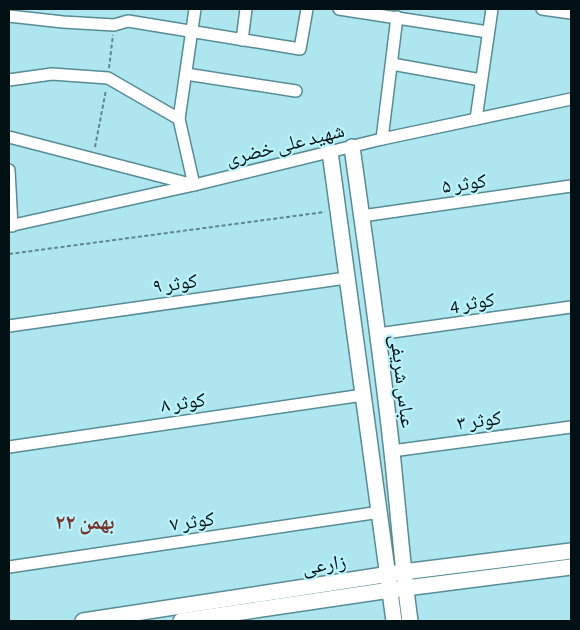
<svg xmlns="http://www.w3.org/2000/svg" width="580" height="630" font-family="'Alegreya Sans','Noto Naskh Arabic',sans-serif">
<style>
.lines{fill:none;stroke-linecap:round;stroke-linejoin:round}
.minor-casing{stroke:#578c95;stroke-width:14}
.major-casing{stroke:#578c95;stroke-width:18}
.path{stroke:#60868d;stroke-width:2;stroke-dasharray:4 2.5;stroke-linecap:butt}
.minor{stroke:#fff;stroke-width:11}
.major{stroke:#fff;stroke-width:15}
.labels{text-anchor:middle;stroke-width:4.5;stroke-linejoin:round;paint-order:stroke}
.street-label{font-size:20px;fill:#001013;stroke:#bbf3fc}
.neighbourhood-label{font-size:21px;font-weight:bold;fill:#79332b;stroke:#bbf3fc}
</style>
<rect width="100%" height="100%" fill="#aee6ef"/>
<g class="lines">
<!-- minor casing -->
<g class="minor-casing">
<g id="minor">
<path d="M339,9L488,32"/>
<path d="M542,9L571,13"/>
<path d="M9,16L63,22L114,25L128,21L300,49L307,9"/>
<path d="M242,40L246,9"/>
<path d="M392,64L481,80"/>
<path d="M186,74L296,91"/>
<path d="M9,80L52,74L108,78L179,119L194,185L9,137"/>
<path d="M179,119L195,9"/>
<path d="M476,119L492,9"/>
<path d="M382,139L397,17"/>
<path d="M9,170L12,226"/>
<path d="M362,216L571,186"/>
<path d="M9,226L194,185L382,139L571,99"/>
<path d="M9,326L346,278"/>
<path d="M378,334L571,307"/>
<path d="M9,447L363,395"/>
<path d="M392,451L571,427"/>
<path d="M9,567L380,512"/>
</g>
</g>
<!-- major casing -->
<g class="major-casing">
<g id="major">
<path d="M352,147C366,248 381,350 392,452C398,508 402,565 410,621"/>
<path d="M330,152L394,621"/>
<path d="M83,621L403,572L571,551"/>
<path d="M181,621L390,590L571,567"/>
</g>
</g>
<!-- path -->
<g class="path">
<path d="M109,68L113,35"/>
<path d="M95,147L106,90"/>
<path d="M9,254L325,212"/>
</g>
<!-- minor -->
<use href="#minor" class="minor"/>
<!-- major -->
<use href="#major" class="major"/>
</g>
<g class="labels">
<!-- street labels -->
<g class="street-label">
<text transform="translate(285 144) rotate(-14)" y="7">شهید علی خضری</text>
<text transform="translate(464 183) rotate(-8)" y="7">کوثر ۵</text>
<text transform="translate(175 283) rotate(-8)" y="7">کوثر ۹</text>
<text transform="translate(472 302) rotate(-8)" y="7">کوثر 4</text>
<text transform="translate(403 381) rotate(83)" y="7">عباس شریفی</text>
<text transform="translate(183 402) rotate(-8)" y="7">کوثر ۸</text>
<text transform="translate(479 420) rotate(-8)" y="7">کوثر ۳</text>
<text transform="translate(192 521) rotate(-8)" y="7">کوثر ۷</text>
<text transform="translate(324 564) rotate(-9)" y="7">زارعی</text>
</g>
<!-- neighbourhood labels -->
<g class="neighbourhood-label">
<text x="85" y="529">۲۲ بهمن</text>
</g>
</g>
<!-- border -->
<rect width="580" height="630" fill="none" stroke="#001013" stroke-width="20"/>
</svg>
